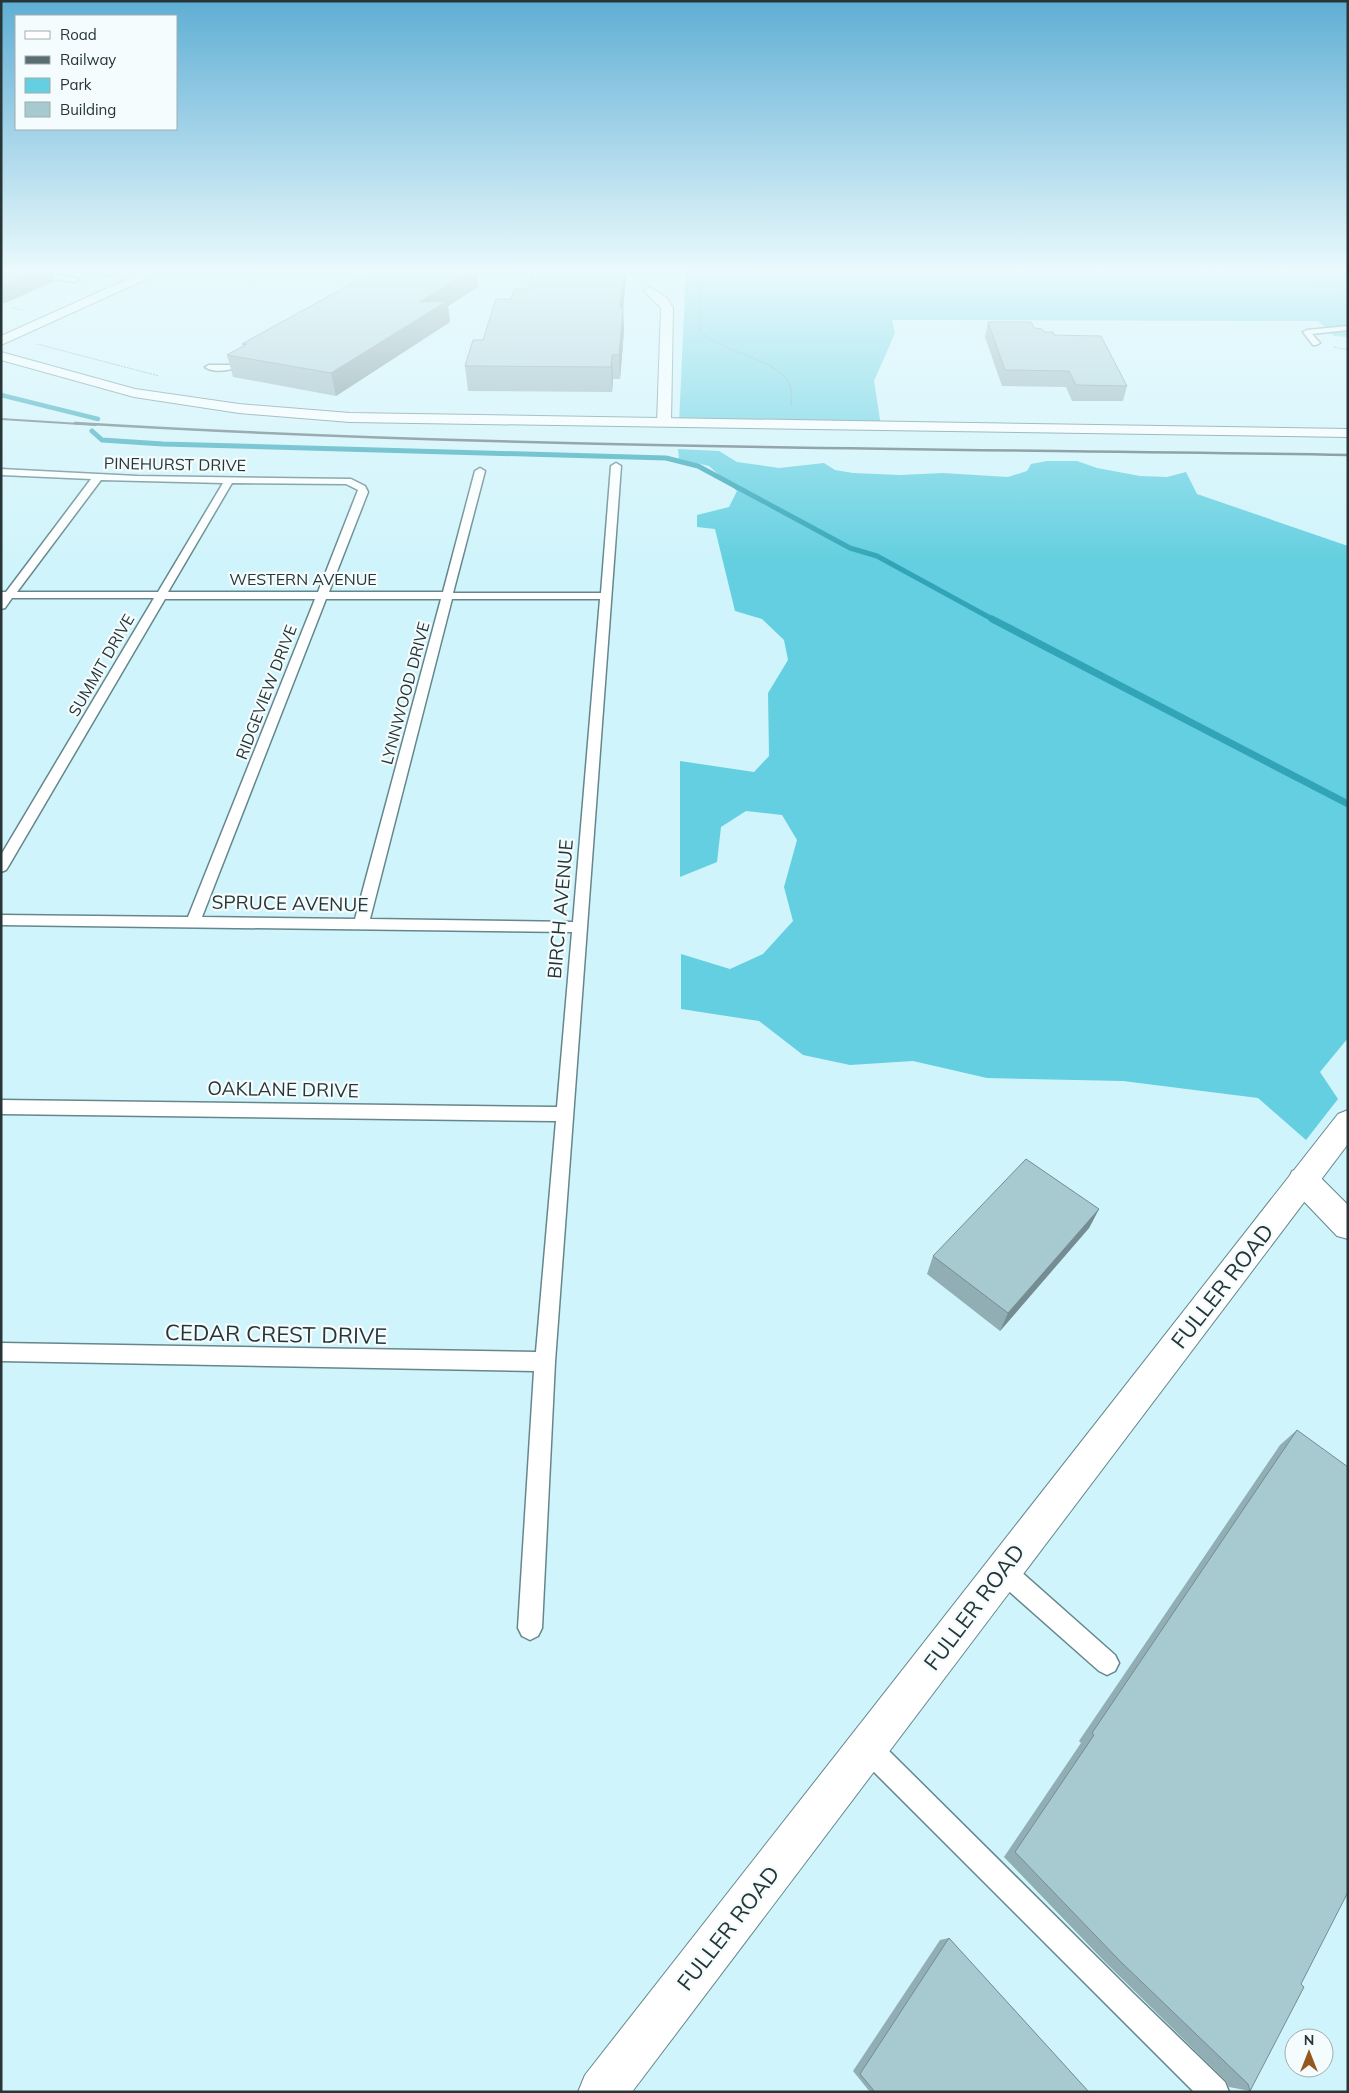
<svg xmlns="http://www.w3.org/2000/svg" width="1349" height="2093" font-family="Mulish,sans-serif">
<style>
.green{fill:#63cfe0}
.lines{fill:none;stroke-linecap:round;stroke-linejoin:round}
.stream-far2{stroke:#31a5b7;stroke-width:4.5}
.stream-far1{stroke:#31a5b7;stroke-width:5}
.stream{stroke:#31a5b7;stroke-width:7}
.lane-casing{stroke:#65878c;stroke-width:3}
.street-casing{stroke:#65878c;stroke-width:2}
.secondary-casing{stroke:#65878c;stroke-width:2}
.path{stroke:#7e979c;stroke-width:1;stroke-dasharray:2 1;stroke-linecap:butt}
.lane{fill:#fff;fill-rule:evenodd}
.street{fill:#fff;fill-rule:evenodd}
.secondary{fill:#fff;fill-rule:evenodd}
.rail-far1{stroke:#596e71;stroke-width:2}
.rail{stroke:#596e71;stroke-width:2.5}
.wall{fill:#90aeb4}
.shaded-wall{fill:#758d92}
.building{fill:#a7cad1;stroke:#758d92}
.labels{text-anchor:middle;stroke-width:4.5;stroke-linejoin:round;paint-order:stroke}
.far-street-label{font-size:16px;fill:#273537;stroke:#f4fcfd}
.street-label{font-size:19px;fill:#273537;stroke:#f4fcfd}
.near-street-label{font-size:22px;fill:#273537;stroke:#f4fcfd}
</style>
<rect width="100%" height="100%" fill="#d0f4fb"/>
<!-- green -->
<g class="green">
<path d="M686,270H1348V337L1334,336L1318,321L892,320L895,333L874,381L881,426L679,423Z"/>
<path d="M678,449L719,451L737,462L779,468L824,463L835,470L853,473L900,475L943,473L1008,477L1027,471L1031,464L1047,461H1077L1097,468L1140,476L1167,477L1186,472L1197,494L1348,546V1038L1320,1072L1338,1099L1306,1140L1258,1098L1123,1081L987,1078L913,1061L850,1065L803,1055L759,1021L681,1009V954L730,969L763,954L793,921L784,887L797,840L782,815L746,811L721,827L717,862L680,877V761L754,772L769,756L768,693L788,660L784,640L762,619L735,611L715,529L697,527V515L729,507L737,491L709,466L679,459Z"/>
</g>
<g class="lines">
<!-- stream-far2 -->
<path class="stream-far2" d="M1,395L98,419"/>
<!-- stream-far1 -->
<path class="stream-far1" d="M92,431L102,440L163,444L666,458L698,466L850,548L877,556L994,620"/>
<!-- stream -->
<path class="stream" d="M992,619L1348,804"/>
<!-- lane casing -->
<g class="lane-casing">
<g id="lane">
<path d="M96,270H104L111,275L106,276Z"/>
<path d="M34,273L75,278L79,280L75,282L32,276V274Z"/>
<path d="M1348,326V330L1312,334L1320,343L1316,345H1313L1303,332L1307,330Z"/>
<path d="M247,356L254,358C244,367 217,376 205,367L209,365H231Z"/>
<path d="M616,463L621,466L555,1362L542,1628L538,1636L530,1640L522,1636L518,1628L534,1371L1,1361V1343L536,1352L556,1121L1,1114V1100L557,1107L572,932L1,925V915L188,917L315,599H165L8,867L6,870L1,872V855L154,598H12L5,608L1,609V592H6L91,479L1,475V469L137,476L351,479L365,486L368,492L329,592H443L475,471L480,468L485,471L453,593H601L611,466ZM101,480L223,483L158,592H17ZM232,483L346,484L358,490L318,592H168ZM326,599H441L355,919L202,917ZM452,599H600L573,922L370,919Z"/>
<path d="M1002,1559L1010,1562L1115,1655L1119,1663L1115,1671L1107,1675L1099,1671L994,1578L991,1570L994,1562Z"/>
<path d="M867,1735L876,1738L1134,1994L1225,2082L1229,2092H1194L858,1756L855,1747L858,1738Z"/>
</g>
</g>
<!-- street casing -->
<g class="street-casing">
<g id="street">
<path d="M650,287L667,298L673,308L671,423L669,426H659L657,423L661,308L644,291Z"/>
<path d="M1303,1167L1314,1171L1348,1205V1239L1337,1236L1292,1189L1288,1180L1292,1171Z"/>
</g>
</g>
<!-- secondary casing -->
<g class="secondary-casing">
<g id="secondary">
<path d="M148,270H164L162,272L1,345V336Z"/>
<path d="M1,352L135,389L239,404L350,413L1348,429V437L350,422L239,413L134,397L1,360Z"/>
<path d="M1348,1110V1144L632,2092H578L585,2075L1338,1114Z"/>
</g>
</g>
<!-- path -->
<g class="path">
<path d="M699,270L700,331C723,353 777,359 789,383C792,390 791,399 791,406"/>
<path d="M1063,270L1158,274L1243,270L1348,274"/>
<path d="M1292,273L1325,282L1348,292"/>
<path d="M1348,300L1342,303L1348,308"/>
<path d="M12,308L23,310"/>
<path d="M37,344L159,376"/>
<path d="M1334,347L1348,350"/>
</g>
<!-- lane -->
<use href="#lane" class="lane"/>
<!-- street -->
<use href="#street" class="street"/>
<!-- secondary -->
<use href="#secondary" class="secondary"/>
<!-- rail-far1 -->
<path class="rail-far1" d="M1,419L96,425"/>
<!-- rail -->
<path class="rail" d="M75,423C499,449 924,448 1348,455"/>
</g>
<!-- wall -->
<g class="wall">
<path d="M1,270H81L69,275L52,273L55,281L5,303Z"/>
<path d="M376,270H477H476L478,287L448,306L450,322L336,396L233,377L227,355L243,347L242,344Z"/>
<path d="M548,270H665V274L626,275L623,308L624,331L620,379H613L612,392L468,391L465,366L511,299L528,289L535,273L548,271Z"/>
<path d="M988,322L1034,328L1054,335L1127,386L1123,401H1072L1066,387L1002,386L985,337Z"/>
<path d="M1099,1209L1089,1228L1000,1331L927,1274L933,1256Z"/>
<path d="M1297,1430L1301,1984L1250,2091L1229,2087L1226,2081L1105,1962L1004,1857L1081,1743L1079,1741L1280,1445Z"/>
<path d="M949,1938L1089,2092H870L853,2071L940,1940Z"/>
</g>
<!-- shaded-wall -->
<g class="shaded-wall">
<path d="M39,270H51L55,281L5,303H1V286Z"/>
<path d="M67,270H81L69,275Z"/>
<path d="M452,270H477H476L478,287L448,306L450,322L336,396L331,373L419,302Z"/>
<path d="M624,270H626V277L621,331L620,308Z"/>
<path d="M623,308L624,331L620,379L619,355Z"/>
<path d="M612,355L613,379L612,392L611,367Z"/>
<path d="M1099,1209L1089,1228L1000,1331L1008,1313Z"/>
</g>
<!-- building -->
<g class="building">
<path d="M1,270H39L1,286Z"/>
<path d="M376,270H472L419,302L447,301L331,373L227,355L247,344H242Z"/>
<path d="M548,270H624L620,308H623L619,355H612L611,367L465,366L473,340H483L496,299H511L514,289H528L532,273H535L536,271H548Z"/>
<path d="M988,322H1031L1034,328L1042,329L1044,332H1053L1054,335L1101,336L1127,386L1076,385L1069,371L1005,370Z"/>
<path d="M1026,1159L1099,1209L1008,1313L933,1256Z"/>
<path d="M1297,1430L1348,1467V1892L1301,1984L1304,1987L1250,2091L1248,2084L1120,1961L1015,1852L1094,1735L1092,1733Z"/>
<path d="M949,1938L1089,2092H875L860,2074Z"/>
</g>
<!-- sky -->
<linearGradient id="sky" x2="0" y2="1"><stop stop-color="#5faed4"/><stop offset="0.48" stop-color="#eafafd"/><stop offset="1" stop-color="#eafafd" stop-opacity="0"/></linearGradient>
<rect width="1349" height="563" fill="url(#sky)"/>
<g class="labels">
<!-- far-street labels -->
<g class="far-street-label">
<text transform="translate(175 464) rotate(1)" y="6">PINEHURST DRIVE</text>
<text x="303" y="585">WESTERN AVENUE</text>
<text transform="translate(101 665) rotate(-60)" y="6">SUMMIT DRIVE</text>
<text transform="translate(266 692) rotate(-69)" y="6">RIDGEVIEW DRIVE</text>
<text transform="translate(405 693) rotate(-75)" y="6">LYNNWOOD DRIVE</text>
</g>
<!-- street labels -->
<g class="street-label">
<text transform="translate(290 903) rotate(1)" y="7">SPRUCE AVENUE</text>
<text transform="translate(560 909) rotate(-85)" y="7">BIRCH AVENUE</text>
<text transform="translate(283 1089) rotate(1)" y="7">OAKLANE DRIVE</text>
</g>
<!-- near-street labels -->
<g class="near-street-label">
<text transform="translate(1222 1286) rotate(-52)" y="8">FULLER ROAD</text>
<text transform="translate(276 1334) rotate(1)" y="8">CEDAR CREST DRIVE</text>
<text transform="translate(974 1607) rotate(-53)" y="8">FULLER ROAD</text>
<text transform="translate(728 1928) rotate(-52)" y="8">FULLER ROAD</text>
</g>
</g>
<!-- border -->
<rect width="1349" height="2093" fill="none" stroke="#273537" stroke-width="5"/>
<!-- legend -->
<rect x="15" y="15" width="162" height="115" fill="#f4fcfd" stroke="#a2acae"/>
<rect x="25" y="31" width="25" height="8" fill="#ffffff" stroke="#a2acae"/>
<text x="60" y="40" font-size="15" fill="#273537">Road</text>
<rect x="25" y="56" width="25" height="8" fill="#596e71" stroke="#a2acae"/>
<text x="60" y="65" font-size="15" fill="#273537">Railway</text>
<rect x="25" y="78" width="25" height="15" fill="#63cfe0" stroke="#a2acae"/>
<text x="60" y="90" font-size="15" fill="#273537">Park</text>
<rect x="25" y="102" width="25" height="15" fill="#a7cad1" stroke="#a2acae"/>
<text x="60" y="115" font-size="15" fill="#273537">Building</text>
<!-- north arrow -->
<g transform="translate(1309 2053)"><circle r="24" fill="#f4fcfd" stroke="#a2acae"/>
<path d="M0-4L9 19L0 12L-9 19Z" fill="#95571c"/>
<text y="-8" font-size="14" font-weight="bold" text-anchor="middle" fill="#273537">N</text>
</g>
</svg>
